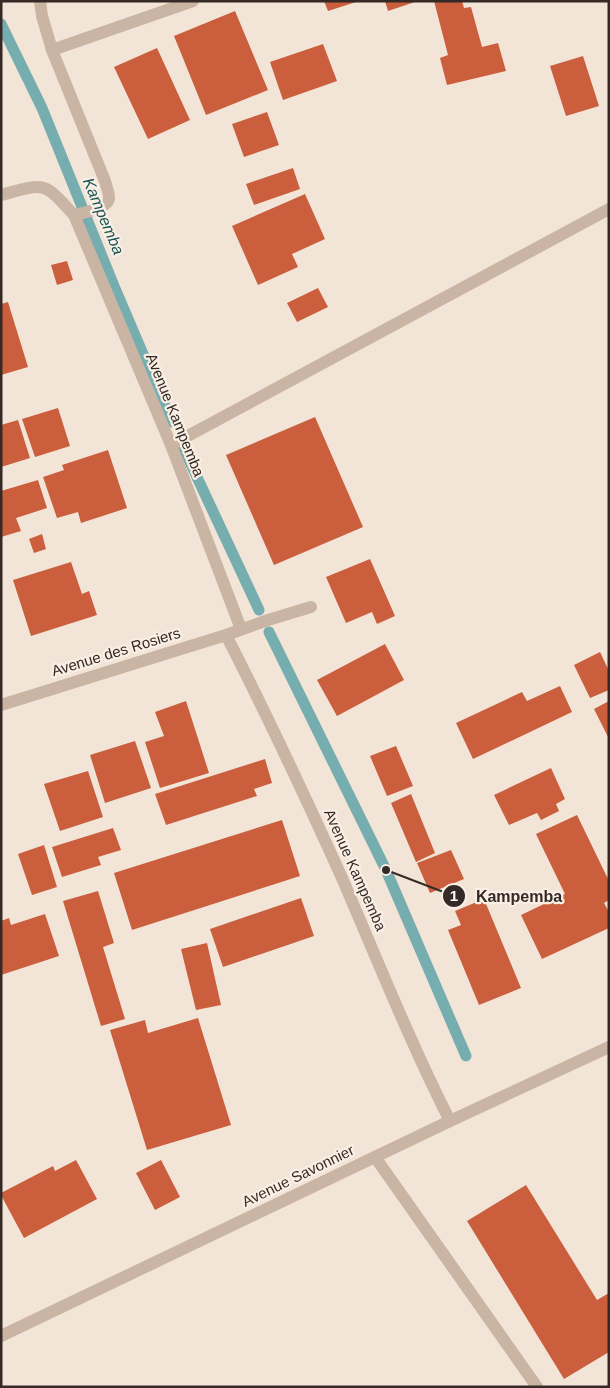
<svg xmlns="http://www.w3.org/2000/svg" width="610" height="1388" font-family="Helvetica,sans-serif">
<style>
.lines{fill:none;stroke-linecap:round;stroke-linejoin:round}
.stream{stroke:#76aeb0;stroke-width:11}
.building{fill:#ca5e3d}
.service{stroke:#cab4a3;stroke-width:12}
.minor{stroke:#cab4a3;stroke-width:12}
.tertiary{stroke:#cab4a3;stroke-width:12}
.labels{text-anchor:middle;stroke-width:4.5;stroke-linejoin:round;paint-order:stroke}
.street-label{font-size:15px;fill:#352a25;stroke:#f9efe4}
.water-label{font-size:16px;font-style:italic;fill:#1a5457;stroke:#f9efe4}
.leader{fill:none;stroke:#352a25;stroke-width:2}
.callout-dot{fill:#352a25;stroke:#f9efe4;stroke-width:2}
.mark-label{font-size:15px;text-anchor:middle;font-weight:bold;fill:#fff}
.callout-label{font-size:16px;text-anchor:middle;font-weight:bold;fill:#352a25;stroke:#f9efe4;stroke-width:4.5;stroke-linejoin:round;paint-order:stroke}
</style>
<rect width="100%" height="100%" fill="#f2e5d7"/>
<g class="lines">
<!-- stream -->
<g class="stream">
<path d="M1,24L42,108L114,286L172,422"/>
<path d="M182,445L259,610"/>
<path d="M269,632L386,870L466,1056"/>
</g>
</g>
<!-- building -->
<g class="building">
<path d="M324,1H356V2L328,11Z"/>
<path d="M385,1H415V2L388,11Z"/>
<path d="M434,1H462L464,8L471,7L482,47L498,43L506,71L447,85L440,58L448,55Z"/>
<path d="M235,11L268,90L206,115L174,36Z"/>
<path d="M323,44L337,81L283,100L270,62Z"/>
<path d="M157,48L190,120L148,139L114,67Z"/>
<path d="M583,56L599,106L566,116L550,66Z"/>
<path d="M267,112L279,145L244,157L232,124Z"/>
<path d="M293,168L300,189L254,205L246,184Z"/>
<path d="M305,194L325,239L292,254L298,267L258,285L232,226Z"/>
<path d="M67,261L73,280L57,285L51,265Z"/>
<path d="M318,288L328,307L297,322L287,303Z"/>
<path d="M8,302L28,367L1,375V304Z"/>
<path d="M58,408L70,446L35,457L22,419Z"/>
<path d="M315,417L363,527L274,565L226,455Z"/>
<path d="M18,420L30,458L1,467V425Z"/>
<path d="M108,450L127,508L81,523L78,512L57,518L43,477L64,470L62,465Z"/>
<path d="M38,480L47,508L16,518L21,531L1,537V491Z"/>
<path d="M42,534L46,549L34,553L29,539Z"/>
<path d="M370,559L395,616L377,624L372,612L346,623L326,577Z"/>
<path d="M71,562L82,594L89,591L97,615L31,636L13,580Z"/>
<path d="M385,644L404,680L337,716L317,680Z"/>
<path d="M600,652L609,671V690L590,698L574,665Z"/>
<path d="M560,686L572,712L473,759L456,723L522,692L527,701Z"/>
<path d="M186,701L209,773L160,788L145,742L164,736L155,712Z"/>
<path d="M609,701V739L594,709Z"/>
<path d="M135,741L151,788L105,803L90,755Z"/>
<path d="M396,746L413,786L387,796L370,756Z"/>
<path d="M265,759L272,783L254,789L257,796L166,825L155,794Z"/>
<path d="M551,768L565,799L556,804L559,811L541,820L537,813L509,825L494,795Z"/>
<path d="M88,771L103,817L60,831L44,784Z"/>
<path d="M411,794L435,853L416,862L391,803Z"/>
<path d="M577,815L609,881V900L604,903L609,912V928L542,959L521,915L565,894L536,834Z"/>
<path d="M282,820L300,876L132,930L114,873Z"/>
<path d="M113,828L121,850L98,857L101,865L62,877L52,847Z"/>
<path d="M44,845L57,887L32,895L18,854Z"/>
<path d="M451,850L464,879L430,893L417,863Z"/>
<path d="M98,891L114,943L103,947L125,1019L101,1026L63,901Z"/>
<path d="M301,898L314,936L223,967L210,929Z"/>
<path d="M484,899L521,988L479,1005L448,930L461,925L455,911Z"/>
<path d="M45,914L59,956L1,975V921L9,918L11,925Z"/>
<path d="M207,943L221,1005L196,1010L181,949Z"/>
<path d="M198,1018L231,1125L147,1150L110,1030L145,1020L148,1033Z"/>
<path d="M76,1160L97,1199L24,1238L1,1195V1193L53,1166L55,1171Z"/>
<path d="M161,1160L180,1197L155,1210L136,1173Z"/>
<path d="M526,1185L597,1300L609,1293V1352L564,1379L467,1221Z"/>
</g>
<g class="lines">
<!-- service -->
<path class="service" d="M375,1157L537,1387"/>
<!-- minor -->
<g class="minor">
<path d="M40,1L42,16L52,50L105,181C106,186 109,192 109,197C110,208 82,213 74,215"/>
<path d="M52,50L193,1"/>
<path d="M1,195C46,183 43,181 74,215L171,445L241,629"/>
<path d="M171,445L609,209"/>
<path d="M226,635C267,715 305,796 342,878C377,959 410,1042 450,1121"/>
<path d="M1,705L226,635L268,620L311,607"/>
</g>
<!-- tertiary -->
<path class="tertiary" d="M1,1336L450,1121L609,1047"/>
</g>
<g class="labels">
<!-- street labels -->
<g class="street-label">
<text transform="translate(175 415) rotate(68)" y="5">Avenue Kampemba</text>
<text transform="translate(116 652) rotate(-17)" y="5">Avenue des Rosiers</text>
<text transform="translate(355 870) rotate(66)" y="5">Avenue Kampemba</text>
<text transform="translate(298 1176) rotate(-26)" y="5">Avenue Savonnier</text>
</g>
<!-- water labels -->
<g class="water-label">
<text transform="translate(104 216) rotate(67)" y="6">Kampemba</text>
</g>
</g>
<!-- callouts -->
<path class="leader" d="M386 870L454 896"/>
<g class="callout-dot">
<circle cx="386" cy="870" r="5"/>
<circle cx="454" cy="896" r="12"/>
</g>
<g class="mark-label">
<text x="454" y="901">1</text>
</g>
<g class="callout-label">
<text x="519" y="902">Kampemba</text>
</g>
<!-- border -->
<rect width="610" height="1388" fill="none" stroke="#352a25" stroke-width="5"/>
</svg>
